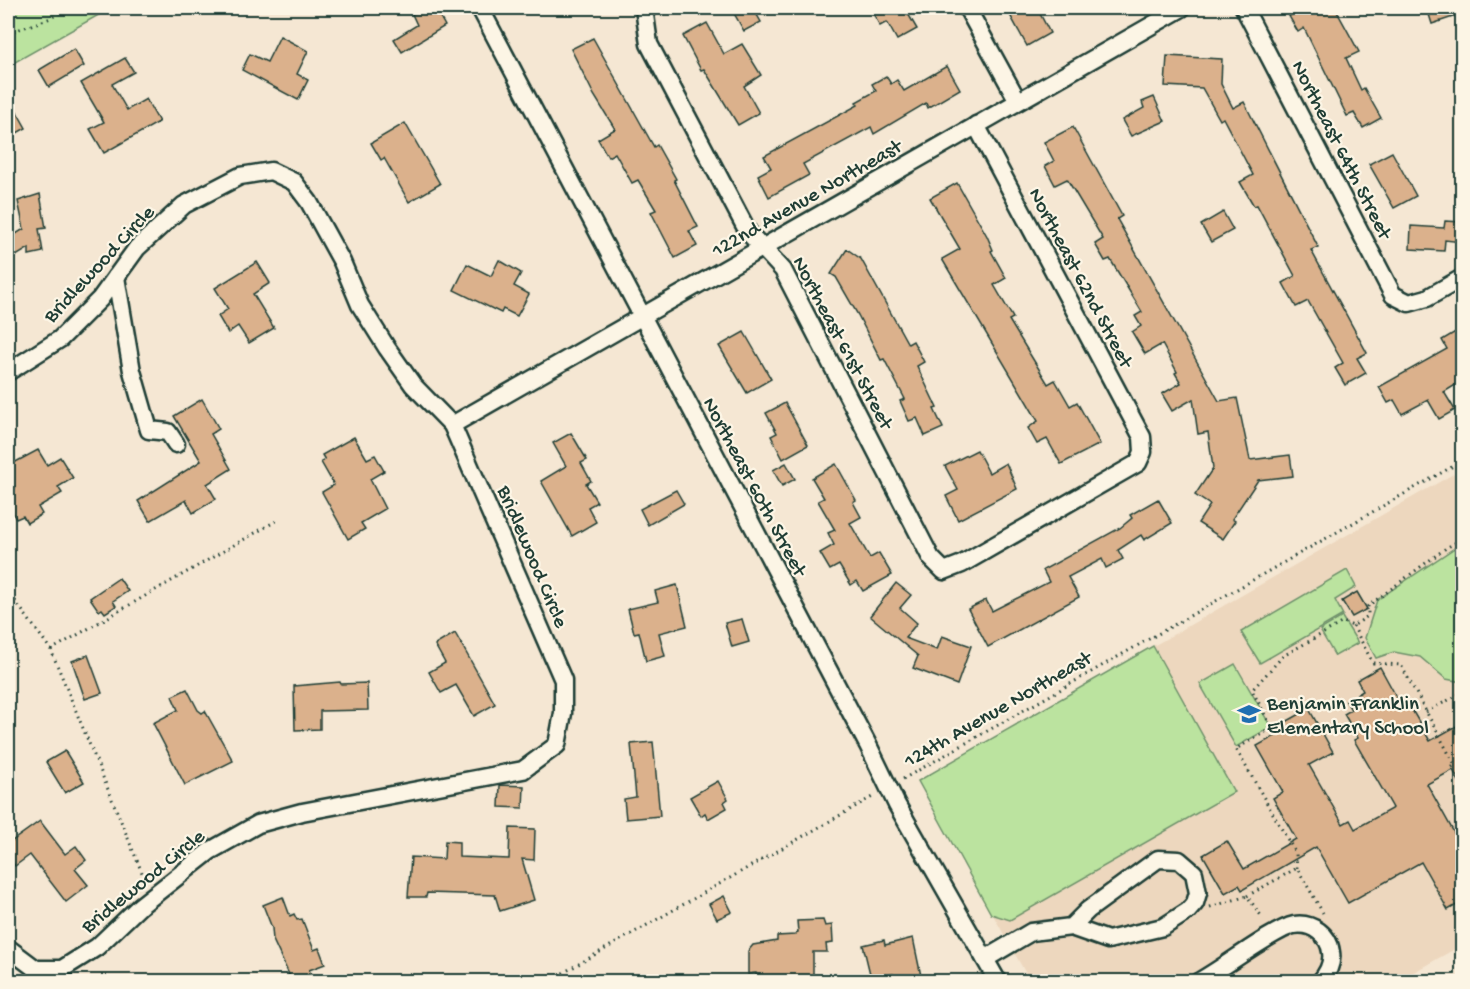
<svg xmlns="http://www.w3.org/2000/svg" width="1470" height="989" font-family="'Gochi Hand',sans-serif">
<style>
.built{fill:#edd7be}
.green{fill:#bbe39f;stroke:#6d906a;stroke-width:1.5}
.building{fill:#dbb18c;stroke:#1f3d34;stroke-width:1.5}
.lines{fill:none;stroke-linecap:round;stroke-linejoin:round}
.minor-casing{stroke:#1f3d34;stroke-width:21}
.path{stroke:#1f3d34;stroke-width:3;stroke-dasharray:1.5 4.5;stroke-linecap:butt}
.minor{stroke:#fcf5e5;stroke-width:16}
.labels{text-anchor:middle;stroke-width:4.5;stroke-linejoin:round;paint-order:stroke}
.street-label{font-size:21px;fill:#1f3d34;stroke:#fcf5e5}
.poi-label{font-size:21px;fill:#1f3d34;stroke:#fcf5e5;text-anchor:start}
</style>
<rect width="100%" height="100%" fill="#f5e7d3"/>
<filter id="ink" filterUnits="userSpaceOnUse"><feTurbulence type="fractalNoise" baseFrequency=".0167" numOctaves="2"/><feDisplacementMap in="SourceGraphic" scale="12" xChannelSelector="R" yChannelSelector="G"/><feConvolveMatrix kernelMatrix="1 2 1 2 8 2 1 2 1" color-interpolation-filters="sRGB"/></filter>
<g filter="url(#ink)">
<!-- built -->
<path class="built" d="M1462,469V945L1398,981H1030L918,781Z"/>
<!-- green -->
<g class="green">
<path d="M8,8H111L8,66Z"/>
<path d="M1462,543V682L1446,679L1420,657L1394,652L1376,658L1365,638L1377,600Z"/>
<path d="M1347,570L1356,587L1335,600L1343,615L1260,663L1241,632Z"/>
<path d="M1342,617L1358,643L1335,656L1320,630Z"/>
<path d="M1153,646L1234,792L1010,920L991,914L918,781Z"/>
<path d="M1235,664L1271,727L1236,747L1200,684Z"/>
</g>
<!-- building -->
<g class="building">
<path d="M424,8H435L445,26L402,52L394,39L417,25L412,14Z"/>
<path d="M731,8H753L761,22L744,31Z"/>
<path d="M870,8H915L907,12L917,29L897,40L887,22L880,26Z"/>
<path d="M1019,8H1037L1050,33L1027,46L1009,13Z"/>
<path d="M1305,8H1335L1359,52L1346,58L1361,90L1364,88L1381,118L1363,128L1354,113L1347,116L1304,28L1298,32L1289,16Z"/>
<path d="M1427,8H1462V14L1432,24Z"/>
<path d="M707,23L724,54L742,44L761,75L744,86L759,113L738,125L704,69L701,70L683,36Z"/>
<path d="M280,36L308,51L297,74L308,80L298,100L242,70L250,54L267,62Z"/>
<path d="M593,38L654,147L657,145L676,179L674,180L698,227L689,231L697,246L675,258L651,212L656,210L638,180L632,183L615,153L608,157L598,139L615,129L594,95L571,49Z"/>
<path d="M74,49L84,66L49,87L39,70Z"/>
<path d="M1167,56L1222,59L1221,84L1233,108L1244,102L1318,247L1311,250L1367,353L1357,358L1366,373L1345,385L1335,368L1343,363L1308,301L1296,307L1283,283L1295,276L1257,205L1254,206L1240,182L1253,175L1223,118L1220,120L1202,88L1165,86Z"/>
<path d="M125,58L134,72L112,84L127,110L146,99L159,122L104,153L90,129L104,122L81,83Z"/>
<path d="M947,66L960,89L928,108L926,103L874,134L871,127L803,164L809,175L769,197L758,175L771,168L764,156L858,105L856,102L876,91L872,84L886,76L891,84L897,80L904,91Z"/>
<path d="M8,96L26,128L8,138Z"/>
<path d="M1154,97L1165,121L1131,136L1122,120L1144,108L1142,102Z"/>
<path d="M405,123L440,184L409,202L384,158L381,160L371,143Z"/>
<path d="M1073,127L1122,216L1117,219L1219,401L1237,398L1250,460L1290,455L1293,476L1258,480L1232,519L1235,521L1223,539L1198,523L1210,505L1195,495L1213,468L1208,432L1198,434L1193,399L1172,411L1162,394L1181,383L1175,373L1177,372L1162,344L1145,354L1132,332L1141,326L1135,316L1142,312L1110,259L1105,261L1095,244L1103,239L1067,179L1055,185L1045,166L1054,161L1044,142Z"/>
<path d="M1392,152L1416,196L1394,208L1369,164Z"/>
<path d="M957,183L987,236L993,250L991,251L1006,278L994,285L1013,318L1009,320L1048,384L1055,380L1070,406L1077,402L1100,444L1061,464L1047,439L1037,444L1028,428L1038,421L942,259L960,249L930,198Z"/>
<path d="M40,194L46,228L39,229L43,252L29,255V248L8,261V239L24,229L18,201Z"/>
<path d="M1223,212L1233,230L1211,242L1201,225Z"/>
<path d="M1445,221L1462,222V242L1445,240L1444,251L1410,249L1411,226L1444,228Z"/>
<path d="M847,249L861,259L908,344L913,341L924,362L917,366L937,408L934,409L943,428L925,436L917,418L909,421L900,401L905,399L884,359L881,360L858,315L836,277L831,274Z"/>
<path d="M499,260L521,273L514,286L529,294L517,316L503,309L501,313L454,290L467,264L491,276Z"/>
<path d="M257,262L270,283L253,294L274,328L249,343L238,326L228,333L218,316L228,309L215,288Z"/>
<path d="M1462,328V381L1444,392L1455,410L1439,419L1428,400L1402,414L1394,400L1388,403L1379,387L1447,349L1442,340Z"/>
<path d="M744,332L771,379L747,393L719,346Z"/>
<path d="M202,399L219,429L211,434L231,469L207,484L216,499L193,513L186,500L150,521L138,501L201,461L174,416Z"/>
<path d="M785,403L808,445L783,459L771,436L777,433L766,413Z"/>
<path d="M571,433L587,460L581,463L591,481L586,484L597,502L588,507L596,522L572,536L541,481L566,466L553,443Z"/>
<path d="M354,437L367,459L375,455L384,471L370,479L385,509L361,523L365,529L348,539L322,492L334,485L321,462L325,460L322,455Z"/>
<path d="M38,450L47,465L60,457L73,478L58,487L62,493L38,507L42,514L27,523L23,516L16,519L8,504V492L15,488L8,475V466Z"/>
<path d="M977,450L989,473L1006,463L1017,489L958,520L946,496L958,490L945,466Z"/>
<path d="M786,463L795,479L782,486L773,470Z"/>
<path d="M836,464L856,500L853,502L861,517L850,523L870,558L879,553L892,575L863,591L857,581L851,585L839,565L830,570L820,553L834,545L828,533L835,530L818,501L824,498L812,478Z"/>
<path d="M676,490L684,504L648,525L640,509Z"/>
<path d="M1158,499L1172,523L1144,540L1141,535L1118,550L1123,559L1106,568L1102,559L1068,577L1079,597L988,647L968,609L986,600L992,611L1049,582L1043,570L1120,528L1132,518L1130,515Z"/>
<path d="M119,578L128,591L113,601L116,606L105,613L102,609L99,611L90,598Z"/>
<path d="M896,583L911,595L900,608L917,623L905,638L937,650L942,636L971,646L957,685L913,668L918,656L870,616Z"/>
<path d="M677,585L687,626L659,633L665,656L646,661L639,632L634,633L628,609L658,602L655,591Z"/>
<path d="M1357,592L1367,609L1352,617L1342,601Z"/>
<path d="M742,619L749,642L732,647L725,623Z"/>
<path d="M455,633L495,704L474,716L456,685L441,693L429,672L445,663L435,645Z"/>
<path d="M88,655L102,693L85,699L72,661Z"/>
<path d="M1380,667L1402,707L1408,703L1430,741L1462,723V787L1453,770L1427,784L1462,847V902L1448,910L1421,862L1348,903L1316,847L1242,890L1239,885L1225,893L1203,855L1227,841L1244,869L1296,839L1273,798L1283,792L1257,746L1279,734L1275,728L1309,709L1333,752L1309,765L1343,824L1350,820L1355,829L1393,808L1354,740L1358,738L1344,714L1351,710L1346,701L1363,691L1357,680Z"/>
<path d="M340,682L341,684L367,683L368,710L320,711V729L295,730L294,686Z"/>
<path d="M187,689L198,710L202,713L205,711L233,761L185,785L153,723L178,710L172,696Z"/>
<path d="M653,742L660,816L626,819L624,799L636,797L631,744Z"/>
<path d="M65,751L84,782L65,793L46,762Z"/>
<path d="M718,781L728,799L724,802L727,808L708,819L705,813L701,816L690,797Z"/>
<path d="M500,785L524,786L523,808L499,807Z"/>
<path d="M40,821L65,854L76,846L86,860L75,869L88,885L66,902L30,855L15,866L8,856V844Z"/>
<path d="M510,828L535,829L534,860L522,859L534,900L500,911L495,895L427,893L426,897H408L411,857L444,859L445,841L459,842V857L509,859Z"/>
<path d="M724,896L732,912L717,919L709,904Z"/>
<path d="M283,897L290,916L294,914L297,920L302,919L314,950L319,948L325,964L309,970L311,974L292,981L273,940L272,928L263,905Z"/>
<path d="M823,920L825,926L832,925L833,943L826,944L827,952H813V981H757L756,973L748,974V951L753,945L777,941V936L795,935L798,932L797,921Z"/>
<path d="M913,938L921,976L911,978V981H895L893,974L871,978L863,945L884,940L885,945Z"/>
</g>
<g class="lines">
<!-- minor casing -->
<g class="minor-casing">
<g id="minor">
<path d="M480,8L868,745L897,805L998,982"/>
<path d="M644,8L649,44L748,232L783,270L931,558L944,571L962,564L1138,463L1143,452L1142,437L976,125"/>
<path d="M967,8L1018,101"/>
<path d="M1244,8L1393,295L1409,303L1427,298L1462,278"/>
<path d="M116,277L132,371L149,430L168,432L176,444"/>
<path d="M8,372L60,339L100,299L137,248L184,205L240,176L271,171L294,182L309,202L342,262L360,305L387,348L413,385L452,425L563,680V713L557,745L523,770L302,812L258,824L210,851L140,906L97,947L62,969H36L8,948"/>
<path d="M452,425L1182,8"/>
<path d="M985,959L1031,932L1071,927L1108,940L1163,927L1188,911L1195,903L1198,893L1194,873L1179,860L1158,859L1088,910L1071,927"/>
<path d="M1198,982C1221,970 1274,929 1294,925C1312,922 1329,935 1331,952C1333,964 1328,973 1320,982"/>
</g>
</g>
<!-- path -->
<g class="path">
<path d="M8,33L51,18L67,8"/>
<path d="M8,591L51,650L145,880"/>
<path d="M1353,626L1373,663L1401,665L1455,765L1451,768"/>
<path d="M51,650L276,521"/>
<path d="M1426,712L1462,693"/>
<path d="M903,779L1462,461"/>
<path d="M1297,868L1296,854L1236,749L1272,728L1252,690L1283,656L1343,622L1353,626L1368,616V606L1446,548L1462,539"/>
<path d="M1247,896L1297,868L1323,913"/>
<path d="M1210,907L1247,896L1262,917"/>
<path d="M547,982L874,796"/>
</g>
<!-- minor -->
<use href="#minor" class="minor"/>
</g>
</g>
<!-- icons -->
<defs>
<g id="school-bare" transform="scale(1.8)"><path d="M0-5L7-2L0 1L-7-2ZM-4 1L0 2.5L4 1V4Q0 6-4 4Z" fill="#1f6fb2" stroke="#fcf5e5" stroke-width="2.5" paint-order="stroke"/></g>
</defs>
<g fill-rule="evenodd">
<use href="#school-bare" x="1249" y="714"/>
</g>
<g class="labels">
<!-- street labels -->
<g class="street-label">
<text transform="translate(1343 149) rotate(63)" y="7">Northeast 64th Street</text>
<text transform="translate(806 197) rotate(-30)" y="7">122nd Avenue Northeast</text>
<text transform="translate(98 263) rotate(-47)" y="7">Bridlewood Circle</text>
<text transform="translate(1082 277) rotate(62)" y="7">Northeast 62nd Street</text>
<text transform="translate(844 342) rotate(62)" y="7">Northeast 61st Street</text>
<text transform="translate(756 486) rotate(62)" y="7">Northeast 60th Street</text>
<text transform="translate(534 556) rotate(67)" y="7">Bridlewood Circle</text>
<text transform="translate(997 708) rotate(-30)" y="7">124th Avenue Northeast</text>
<text transform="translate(142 880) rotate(-39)" y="7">Bridlewood Circle</text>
</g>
<!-- poi labels -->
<g class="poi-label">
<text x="1267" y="709">Benjamin Franklin<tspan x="1267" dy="24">Elementary School</tspan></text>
</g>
</g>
<!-- margin -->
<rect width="1470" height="989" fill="none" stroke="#fcf5e5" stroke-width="30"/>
<rect x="15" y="15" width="1440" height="959" fill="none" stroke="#1f3d34" stroke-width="2" filter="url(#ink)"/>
</svg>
